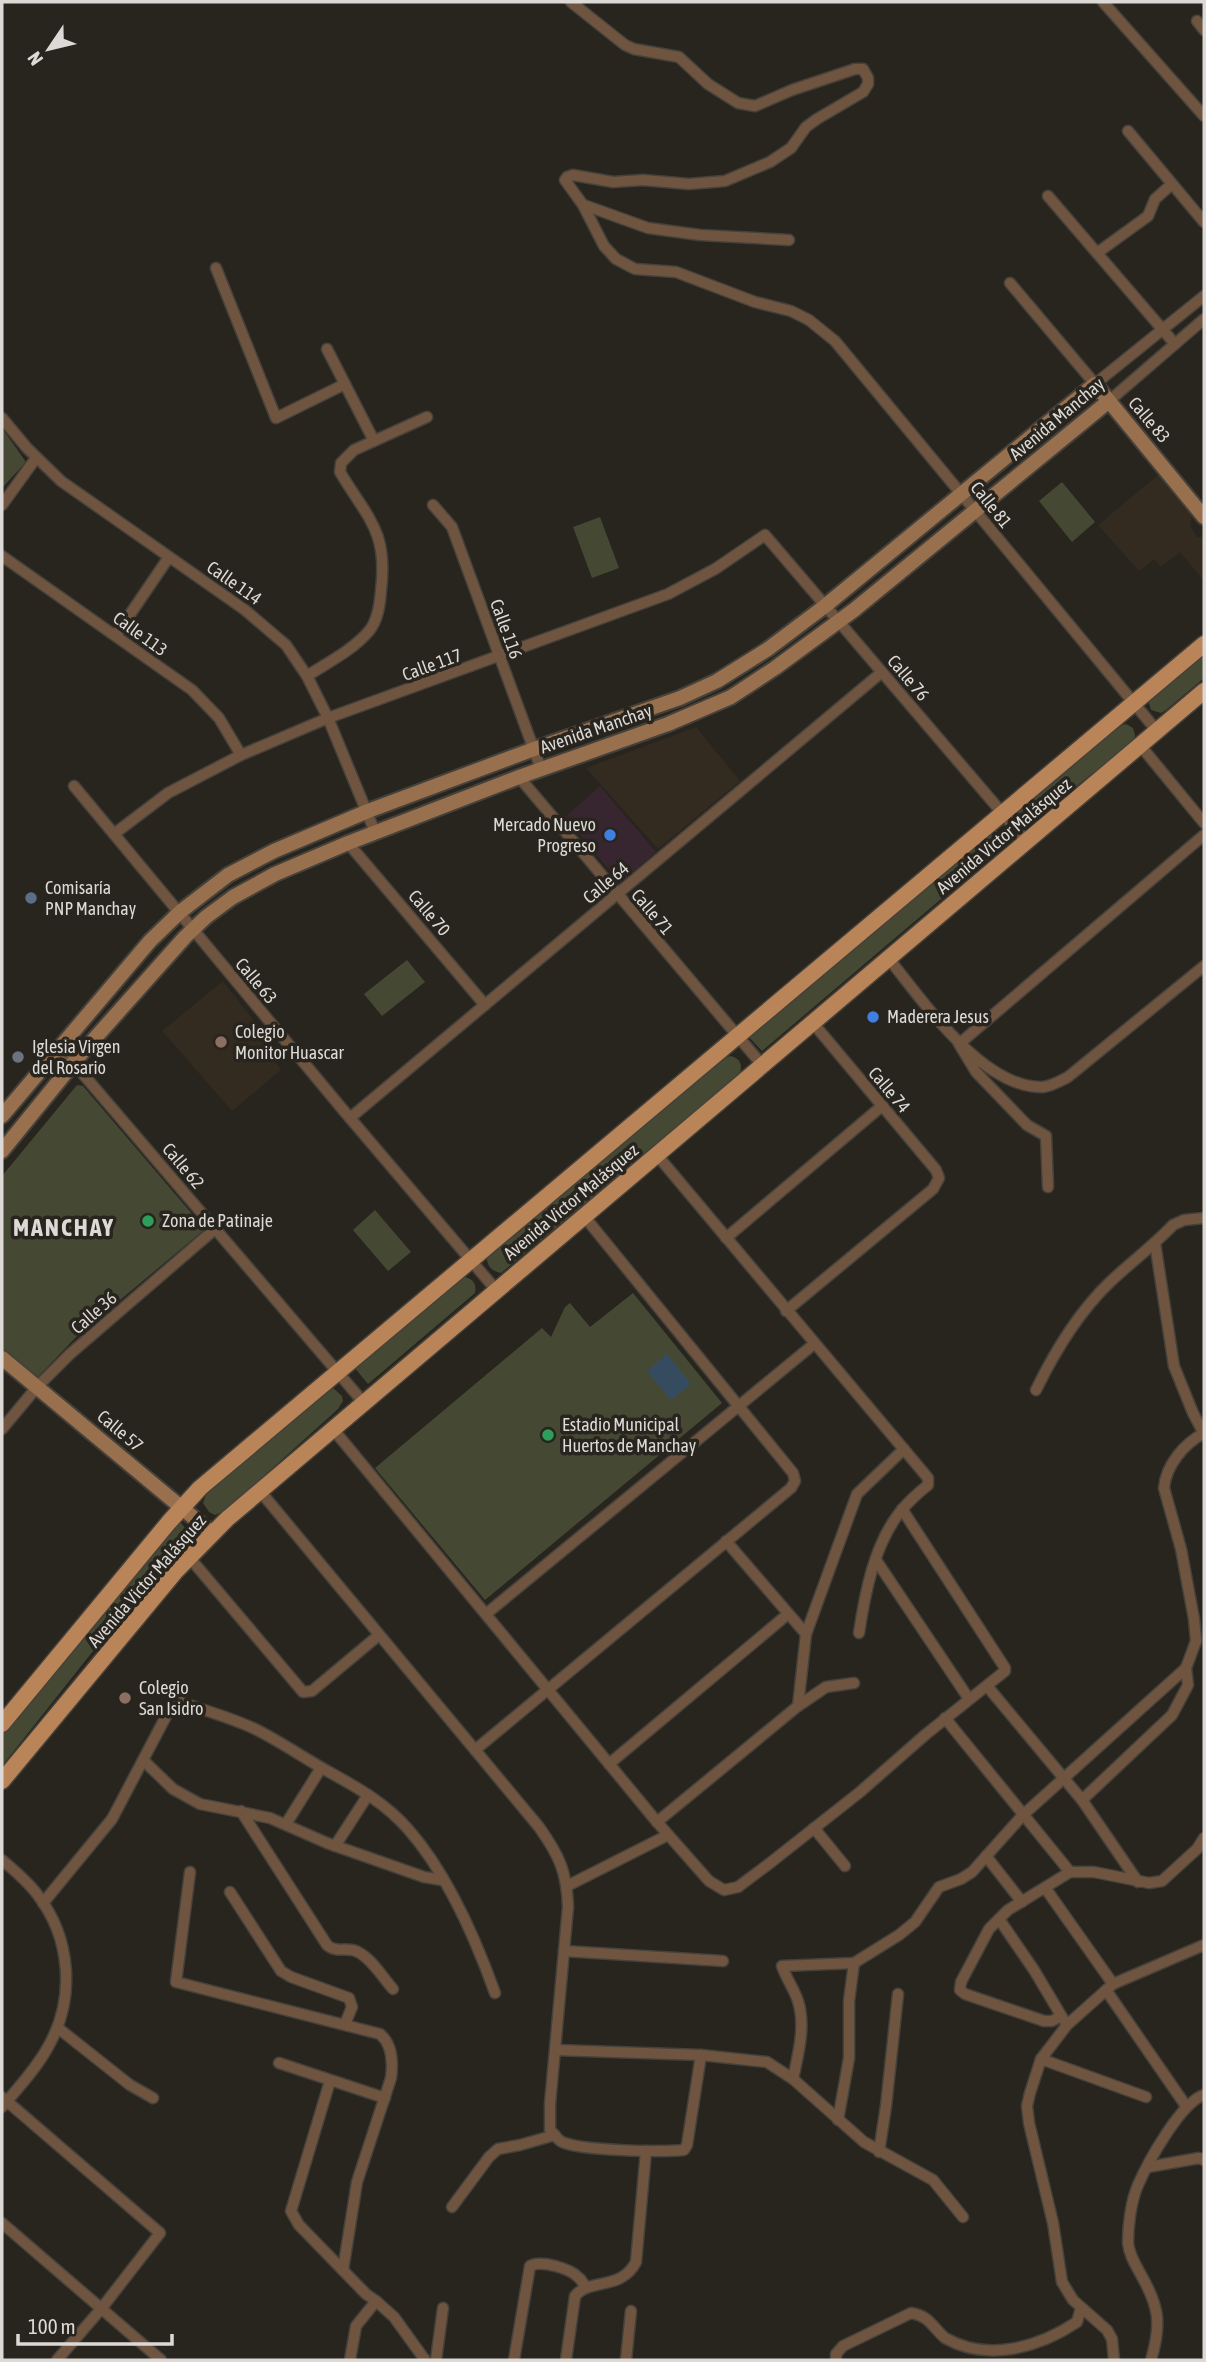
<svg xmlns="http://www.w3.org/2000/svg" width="1206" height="2362" font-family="'Asap Condensed',sans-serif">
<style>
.commercial{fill:#37262f}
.built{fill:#332a20}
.green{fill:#454934}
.water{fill:#354c60}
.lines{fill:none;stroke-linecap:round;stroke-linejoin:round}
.street-casing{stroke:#45413b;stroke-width:13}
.secondary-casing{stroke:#45413b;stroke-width:18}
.primary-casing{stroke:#45413b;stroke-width:19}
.street{stroke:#6f5540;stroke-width:10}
.secondary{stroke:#99704e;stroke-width:14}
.primary{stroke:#b98458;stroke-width:16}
.shop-dot{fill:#3f7fe0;stroke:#28241e;stroke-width:2.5}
.service-dot{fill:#5c6f8a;stroke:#28241e;stroke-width:2.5}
.education-dot{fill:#8d6e63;stroke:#28241e;stroke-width:2.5}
.worship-dot{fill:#6b7280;stroke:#28241e;stroke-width:2.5}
.leisure-dot{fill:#2e9e5b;stroke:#28241e;stroke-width:2.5}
.labels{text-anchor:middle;stroke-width:7;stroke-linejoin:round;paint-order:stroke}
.street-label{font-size:18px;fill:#dcd9d6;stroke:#28241e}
.poi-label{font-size:18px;fill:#dcd9d6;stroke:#28241e;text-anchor:start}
.district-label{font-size:24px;font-weight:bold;letter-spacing:2px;fill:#dcd9d6;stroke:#28241e}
</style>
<rect width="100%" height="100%" fill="#28241e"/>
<!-- commercial -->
<path class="commercial" d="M600,786L656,852L620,883L565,817Z"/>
<!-- built -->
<g class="built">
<path d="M1158,475L1192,517L1190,526L1197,537H1204V581L1180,552L1161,567L1154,559L1139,571L1098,525Z"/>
<path d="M696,727L740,781L658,849L586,768Z"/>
<path d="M223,981L279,1053L273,1058L281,1070L232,1111L162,1031Z"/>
</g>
<!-- green -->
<g class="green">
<path d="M2,428L26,462L2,488Z"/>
<path d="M1062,482L1095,522L1072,542L1039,501Z"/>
<path d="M600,517L619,568L592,578L573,527Z"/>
<path d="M1204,653V678L1166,710L1161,713L1151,710L1148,700Z"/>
<path d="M1126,724L1133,728L1135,735L1134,740L1028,825L1016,810L1119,726Z"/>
<path d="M994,828L1007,843L762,1051L748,1036Z"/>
<path d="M407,960L425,982L382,1016L364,994Z"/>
<path d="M730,1056C742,1058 744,1069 737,1078L501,1273C491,1271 486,1265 487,1255L724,1059Z"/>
<path d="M77,1085L83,1086L205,1229L77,1336L36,1379L2,1350V1176Z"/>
<path d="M375,1210L411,1252L388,1271L353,1230Z"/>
<path d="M465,1277C473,1279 477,1284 475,1293L368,1384L354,1367L460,1278Z"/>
<path d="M633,1293L722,1403L485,1600L375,1468L542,1328L551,1337L565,1307L570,1303L590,1327Z"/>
<path d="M332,1387L342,1396L343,1401L338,1409L225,1511L215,1515L209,1512L203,1503L206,1495L326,1389Z"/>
<path d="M177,1523H181L189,1533V1539L185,1546L131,1603L2,1766V1732Z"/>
</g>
<!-- water -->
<path class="water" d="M667,1354L691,1384L671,1400L647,1371Z"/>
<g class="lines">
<!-- street casing -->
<g class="street-casing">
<g id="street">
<path d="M571,2L625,45L634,49L679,57L708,84L738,103L755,106L792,90L855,69H863L868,78V84L863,92L817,119L806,127L791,148L770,162L725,181L689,184L643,180L613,182L573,175L567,177L565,180L583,205L604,246L616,259L635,269L676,272L755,302L791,311L809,320L835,341L1157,731"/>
<path d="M1103,2L1204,116"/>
<path d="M1197,21L1204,30"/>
<path d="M1128,131L1204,222"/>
<path d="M1048,196L1175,344"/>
<path d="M584,205L648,228L700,235L789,240"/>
<path d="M1097,253L1148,216L1155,199L1172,184"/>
<path d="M216,268L276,418L345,384"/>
<path d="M1010,283L1095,384L1204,296"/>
<path d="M327,349L374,441"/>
<path d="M1109,401L1204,319"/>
<path d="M2,418L27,448L61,481L245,610L286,645L307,676L328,718L375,832"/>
<path d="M2,505L36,458"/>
<path d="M433,505L452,527L541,769"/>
<path d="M2,556L192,690L219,718L241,755"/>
<path d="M116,635L169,557"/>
<path d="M307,676C327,663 353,650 369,631C378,620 380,604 381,590C388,531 368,519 340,472L341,463L354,450L427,417"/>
<path d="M1140,745L1204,823"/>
<path d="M519,777L763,1066"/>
<path d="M74,786L344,1111L497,1291"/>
<path d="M114,834L168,793L241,755L328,718L668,594L715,569L765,535L1027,842"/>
<path d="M348,843L485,1005"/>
<path d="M889,959C923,1001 983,1089 1043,1087C1052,1086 1060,1081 1068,1077L1204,966"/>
<path d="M59,1046L364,1403"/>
<path d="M350,1118L882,672"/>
<path d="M657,1155L928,1478V1485C918,1493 908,1502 900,1512C874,1545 865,1593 859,1633"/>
<path d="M1048,1187L1046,1136L1027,1125L976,1072L959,1044L1204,835"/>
<path d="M726,1238L882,1106"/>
<path d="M1155,1243L1174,1366L1193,1413L1204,1434"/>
<path d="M786,1311L933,1189L939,1178L936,1170L813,1023"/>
<path d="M1036,1390C1054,1353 1079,1312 1109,1283C1130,1263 1153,1246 1173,1225L1184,1220L1204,1218"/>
<path d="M2,1429L37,1387L70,1354L215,1229"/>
<path d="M333,1429L657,1822L709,1881L724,1890L738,1887L770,1863L860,1792L925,1735L1005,1671V1668L902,1509"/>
<path d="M260,1491L539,1827C559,1855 567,1872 568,1907L550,2104V2130C554,2134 558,2140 562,2142C582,2151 661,2152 684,2150L687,2145L701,2055"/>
<path d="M726,1541L806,1634"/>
<path d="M189,1557L303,1692L312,1691L379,1635"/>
<path d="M876,1560L969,1699"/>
<path d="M486,1614L814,1344"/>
<path d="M987,1686L1082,1800L1138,1882"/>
<path d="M798,1706L826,1687L854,1683"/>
<path d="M945,1718L1070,1872"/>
<path d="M475,1750L791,1488L795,1481L793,1473L584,1216"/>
<path d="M144,1761L173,1789L200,1804L270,1818L327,1843L424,1877L442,1880"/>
<path d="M609,1764L788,1614"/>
<path d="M1082,1800L1172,1715L1188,1685L1186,1668"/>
<path d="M241,1811L327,1945C337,1954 347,1946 358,1952C372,1959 383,1978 393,1989"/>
<path d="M657,1822L798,1706L806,1634L857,1494L904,1449"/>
<path d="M286,1824L321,1768"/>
<path d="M814,1828L845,1866"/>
<path d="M335,1846L368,1795"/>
<path d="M986,1856L1022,1902"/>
<path d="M2,1860C14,1870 27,1881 37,1894C71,1938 76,1998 48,2047C36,2069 18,2088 2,2107"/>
<path d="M190,1872L176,1982L380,2034C393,2045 393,2063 391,2078L357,2182L343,2270"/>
<path d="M567,1886L668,1835"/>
<path d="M1046,1889L1113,1984"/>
<path d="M230,1892L281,1971L291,1977L349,1998L352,2007L345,2024"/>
<path d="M43,1903L112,1819L173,1703L178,1701C203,1710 229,1717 253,1728C280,1741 305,1759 331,1773C360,1789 386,1804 408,1829C446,1872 476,1940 495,1993"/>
<path d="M999,1919L1034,1970L1065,2022"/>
<path d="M564,1951L723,1961"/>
<path d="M1106,1990L1186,2106"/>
<path d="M1061,2016L1052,2021H1044L965,1994L960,1990L961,1982L989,1929L1008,1910L1070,1872H1094L1149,1883L1162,1881L1197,1849L1204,1838"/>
<path d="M58,2028L130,2085L153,2098"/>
<path d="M556,2050L701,2055L767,2062L793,2079L864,2142L933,2180L963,2217"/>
<path d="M1041,2059L1146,2097"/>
<path d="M279,2063L385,2098"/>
<path d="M793,2079C798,2054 806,2027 798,2001C794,1989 786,1978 782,1966L854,1963L899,1935L915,1922L939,1887L961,1879L972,1872L1023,1815L1186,1668L1196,1641L1194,1619L1181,1549L1164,1488C1166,1465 1184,1444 1204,1433"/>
<path d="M330,2081L291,2211L299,2225L366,2294L376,2301"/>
<path d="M2,2097L160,2233L101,2309L57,2360"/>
<path d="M838,2120L849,2058V2001L854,1963"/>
<path d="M879,2152L886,2106L898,1994"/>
<path d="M1148,2167L1199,2158L1204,2160"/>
<path d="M452,2207L489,2157L498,2149L520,2145L555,2135"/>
<path d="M2,2223L161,2360"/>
<path d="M350,2360L356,2326L376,2301L394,2317L425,2360"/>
<path d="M436,2360L443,2308"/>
<path d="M514,2360L530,2266C541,2260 570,2268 579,2278C582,2280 583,2284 586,2287"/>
<path d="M566,2360L575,2296C589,2278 621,2291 636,2262L646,2151"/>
<path d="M626,2360L631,2311"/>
<path d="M836,2360V2354L843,2346L911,2313C930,2316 932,2327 945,2338C987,2362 1038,2348 1077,2322L1081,2308"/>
<path d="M1114,2360L1112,2339L1107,2330L1073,2300L1062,2282L1053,2223L1029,2123L1027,2106L1030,2093L1041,2059L1067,2025L1113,1984L1204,1945"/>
<path d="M1151,2360C1162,2323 1159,2306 1140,2273C1135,2264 1129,2254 1128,2243C1128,2225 1131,2201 1138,2185C1148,2162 1181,2102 1204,2095"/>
</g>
</g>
<!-- secondary casing -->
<g class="secondary-casing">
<g id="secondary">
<path d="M2,1116L150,941L180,912L228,875L274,851L368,811L534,749L680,698L717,681L768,649L825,606L1095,384L1204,517"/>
<path d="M2,1151L80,1055L185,937L206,917L233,897L275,874L348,843L519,777L668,724L731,697L775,668L854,610L1109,401"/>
<path d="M2,1358L212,1533"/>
</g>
</g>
<!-- primary casing -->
<g class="primary-casing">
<g id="primary">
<path d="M2,1724L169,1522L200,1488L1204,644"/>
<path d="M2,1781L176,1571L227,1519L1204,691"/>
</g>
</g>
<!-- street -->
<use href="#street" class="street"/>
<!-- secondary -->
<use href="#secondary" class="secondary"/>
<!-- primary -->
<use href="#primary" class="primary"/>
</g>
<!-- markers -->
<g class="shop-dot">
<circle cx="610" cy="835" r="7"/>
<circle cx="873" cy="1017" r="7"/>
</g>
<circle class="service-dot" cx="31" cy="898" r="7"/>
<g class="education-dot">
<circle cx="221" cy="1042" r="7"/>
<circle cx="125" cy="1698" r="7"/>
</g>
<circle class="worship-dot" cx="18" cy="1057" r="7"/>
<g class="leisure-dot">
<circle cx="148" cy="1221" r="7"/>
<circle cx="548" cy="1435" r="7"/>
</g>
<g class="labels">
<!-- street labels -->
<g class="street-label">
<text transform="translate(1057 419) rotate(-40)" y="6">Avenida Manchay</text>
<text transform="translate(1149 420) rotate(50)" y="6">Calle 83</text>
<text transform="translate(991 505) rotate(51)" y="6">Calle 81</text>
<text transform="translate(234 583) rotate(35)" y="6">Calle 114</text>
<text transform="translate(506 629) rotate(70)" y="6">Calle 116</text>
<text transform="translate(140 634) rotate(36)" y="6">Calle 113</text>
<text transform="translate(432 665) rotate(-20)" y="6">Calle 117</text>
<text transform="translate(908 678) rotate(50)" y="6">Calle 76</text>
<text transform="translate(596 729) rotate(-19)" y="6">Avenida Manchay</text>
<text transform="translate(1004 836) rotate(-40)" y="6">Avenida Victor Malásquez</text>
<text transform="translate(606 883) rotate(-40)" y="6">Calle 64</text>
<text transform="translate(652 912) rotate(50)" y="6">Calle 71</text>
<text transform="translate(429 913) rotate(50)" y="6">Calle 70</text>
<text transform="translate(256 981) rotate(50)" y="6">Calle 63</text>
<text transform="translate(889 1090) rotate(50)" y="6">Calle 74</text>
<text transform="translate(183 1166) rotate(50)" y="6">Calle 62</text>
<text transform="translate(571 1202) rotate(-40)" y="6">Avenida Victor Malásquez</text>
<text transform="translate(94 1313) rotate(-41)" y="6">Calle 36</text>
<text transform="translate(120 1431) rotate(40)" y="6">Calle 57</text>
<text transform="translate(147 1581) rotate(-49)" y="6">Avenida Victor Malásquez</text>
</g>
<!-- poi labels -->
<g class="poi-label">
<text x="596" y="831" text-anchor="end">Mercado Nuevo<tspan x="596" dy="21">Progreso</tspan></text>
<text x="45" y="894">Comisaría<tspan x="45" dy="21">PNP Manchay</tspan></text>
<text x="887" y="1023">Maderera Jesus</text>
<text x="235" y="1038">Colegio<tspan x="235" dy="21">Monitor Huascar</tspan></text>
<text x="32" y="1053">Iglesia Virgen<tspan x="32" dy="21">del Rosario</tspan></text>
<text x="162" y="1227">Zona de Patinaje</text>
<text x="562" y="1431">Estadio Municipal<tspan x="562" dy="21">Huertos de Manchay</tspan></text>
<text x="139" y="1694">Colegio<tspan x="139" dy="21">San Isidro</tspan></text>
</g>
<!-- district labels -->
<g class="district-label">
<text x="64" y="1236">MANCHAY</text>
</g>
</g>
<!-- border -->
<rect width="1206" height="2362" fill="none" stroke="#dcd9d6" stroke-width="7"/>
<!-- north arrow -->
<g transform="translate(49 49) rotate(235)" stroke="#28241e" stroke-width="5" paint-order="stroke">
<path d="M0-5L12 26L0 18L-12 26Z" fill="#dcd9d6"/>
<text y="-10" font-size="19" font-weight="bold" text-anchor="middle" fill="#dcd9d6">N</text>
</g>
<!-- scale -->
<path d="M18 2334v10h154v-10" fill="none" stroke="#dcd9d6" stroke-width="3.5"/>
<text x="28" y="2334" font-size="21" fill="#dcd9d6" stroke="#28241e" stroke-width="5" paint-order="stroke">100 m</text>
</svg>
